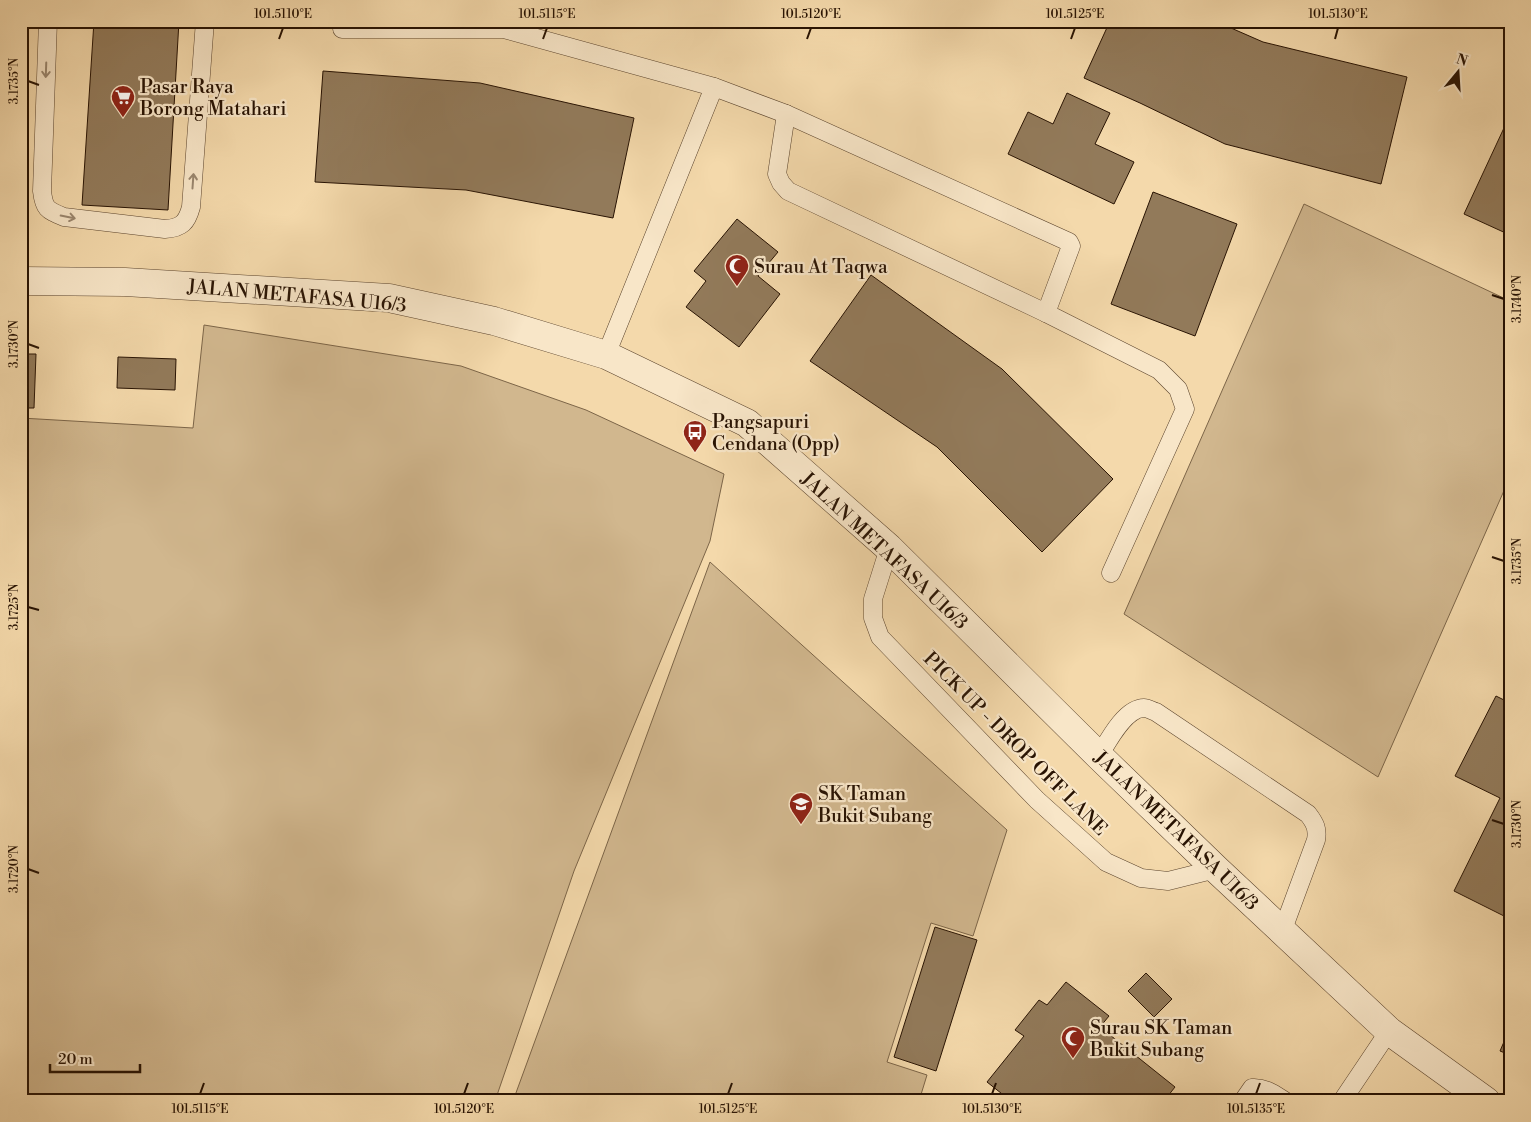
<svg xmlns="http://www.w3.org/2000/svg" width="1531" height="1122" font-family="'Libre Bodoni',serif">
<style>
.green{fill:#d1b78e;stroke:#7c6548}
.building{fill:#927a5a;stroke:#281303}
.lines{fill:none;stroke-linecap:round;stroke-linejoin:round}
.service-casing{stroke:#5b442d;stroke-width:19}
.tertiary-casing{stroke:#5b442d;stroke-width:29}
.service{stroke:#f8e6c8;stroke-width:18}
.tertiary{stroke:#f8e6c8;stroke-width:28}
.oneway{stroke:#9a876f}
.ticks{fill:none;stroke:#281303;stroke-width:2}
.labels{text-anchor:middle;stroke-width:4.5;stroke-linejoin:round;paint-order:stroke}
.poi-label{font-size:19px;fill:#281303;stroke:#f8e6c8;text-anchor:start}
.street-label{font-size:19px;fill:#281303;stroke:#f8e6c8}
.neatline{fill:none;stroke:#281303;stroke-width:2}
.ticks-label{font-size:12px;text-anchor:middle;fill:#281303}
</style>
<rect width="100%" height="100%" fill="#f4d9ab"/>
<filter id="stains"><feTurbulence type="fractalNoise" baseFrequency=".004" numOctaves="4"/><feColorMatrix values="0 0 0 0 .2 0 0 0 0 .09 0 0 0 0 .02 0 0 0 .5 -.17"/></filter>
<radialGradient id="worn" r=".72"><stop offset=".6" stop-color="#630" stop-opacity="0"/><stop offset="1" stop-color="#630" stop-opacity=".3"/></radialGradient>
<!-- green -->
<g class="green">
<path d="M1304,204L1510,301V477L1378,777L1124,614Z"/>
<path d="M204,325L461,366L586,410L724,474L710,541L574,871L495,1101H30L21,1098V418L193,428Z"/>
<path d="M710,562L1007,830L973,936L931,923L887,1062L927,1075L919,1101H513Z"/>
</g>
<!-- building -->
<g class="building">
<path d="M94,21H179L168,210L82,205Z"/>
<path d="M249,21H283V27L249,25Z"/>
<path d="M652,21H670L669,25Z"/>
<path d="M1110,21H1215L1263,42L1407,77L1381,184L1225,144L1140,103L1084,78Z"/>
<path d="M323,71L480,83L634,118L613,218L466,190L315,182Z"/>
<path d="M1067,93L1110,113L1095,144L1134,162L1114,204L1008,154L1028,112L1053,124Z"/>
<path d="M1510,115V235L1464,214Z"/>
<path d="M1153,192L1237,224L1195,336L1111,304Z"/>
<path d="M737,219L778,252L758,276L780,294L739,347L686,307L706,281L694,271Z"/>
<path d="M871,275L1002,369L1113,479L1042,552L937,447L810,361Z"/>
<path d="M21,354H36L34,408H21Z"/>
<path d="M118,357L176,359L175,390L117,388Z"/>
<path d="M1496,696L1510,703V919L1454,891L1500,798L1455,776Z"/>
<path d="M935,927L977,940L936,1071L894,1057Z"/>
<path d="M1146,973L1172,999L1154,1017L1128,991Z"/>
<path d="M1066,982L1109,1016L1100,1027L1175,1087L1164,1101H1059L1057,1099L1056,1101H1011L987,1082L1024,1036L1015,1030L1039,1000L1047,1005Z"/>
<path d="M1510,1028V1055L1500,1051Z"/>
</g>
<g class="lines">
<!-- service casing -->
<g class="service-casing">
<g id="service">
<path d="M48,21L42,191C44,209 47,210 64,217L165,229C182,228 187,222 191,207L205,21"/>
<path d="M342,29H504L714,87L786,114L1069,242L1071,246L1046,313L1159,370L1178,389L1185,409L1111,573"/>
<path d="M786,114L777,174L781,183L788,191L1046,313"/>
<path d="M606,355L714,87"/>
<path d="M889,548L873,599V618L880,637L1037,800L1106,862L1141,878L1168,881L1216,869"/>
<path d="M1099,756C1108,741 1125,708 1144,708C1148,708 1152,711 1156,712L1308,814C1315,823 1318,829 1316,840L1282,932"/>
<path d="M1243,1101L1252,1088C1265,1087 1274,1094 1285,1101"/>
<path d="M1342,1101L1389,1031"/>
<path d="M1509,1101L1510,1099"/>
</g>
</g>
<!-- tertiary casing -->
<g class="tertiary-casing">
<path id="tertiary" d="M21,281L125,282L389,298L494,321L606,355L747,423L889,548L1099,756L1216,869L1389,1031L1486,1101"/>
</g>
<!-- service -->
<use href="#service" class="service"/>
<!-- tertiary -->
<use href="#tertiary" class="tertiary"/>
</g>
<!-- one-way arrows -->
<defs><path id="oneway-shaft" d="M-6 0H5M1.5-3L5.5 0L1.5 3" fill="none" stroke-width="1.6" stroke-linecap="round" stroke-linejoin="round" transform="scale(1.25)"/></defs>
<g class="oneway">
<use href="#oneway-shaft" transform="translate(46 70) rotate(92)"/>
<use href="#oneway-shaft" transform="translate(193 181) rotate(-86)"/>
<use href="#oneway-shaft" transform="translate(68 217) rotate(11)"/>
</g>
<!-- ticks -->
<path class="ticks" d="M279,39L283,28M543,39L547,28M807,39L811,28M1071,39L1075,28M1335,39L1338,28M28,81L39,85M1492,295L1504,299M28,344L39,348M1492,557L1504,561M28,607L39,610M1492,820L1504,824M28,869L39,873M200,1094L204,1083M464,1094L468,1083M728,1094L732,1083M992,1094L996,1083M1256,1094L1260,1083"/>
<!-- icons -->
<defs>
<g id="supermarket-pin" transform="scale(1.25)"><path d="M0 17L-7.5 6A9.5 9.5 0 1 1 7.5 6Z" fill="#8f2418" stroke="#f8e6c8"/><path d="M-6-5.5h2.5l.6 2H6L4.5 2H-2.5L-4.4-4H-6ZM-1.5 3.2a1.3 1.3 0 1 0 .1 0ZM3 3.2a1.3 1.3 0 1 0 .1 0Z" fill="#fff"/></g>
<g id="mosque-pin" transform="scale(1.25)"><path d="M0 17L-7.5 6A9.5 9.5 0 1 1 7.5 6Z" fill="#8f2418" stroke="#f8e6c8"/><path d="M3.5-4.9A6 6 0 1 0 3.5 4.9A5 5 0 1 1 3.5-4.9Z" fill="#fff"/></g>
<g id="bus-pin" transform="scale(1.25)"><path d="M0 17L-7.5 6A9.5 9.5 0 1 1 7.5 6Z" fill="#8f2418" stroke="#f8e6c8"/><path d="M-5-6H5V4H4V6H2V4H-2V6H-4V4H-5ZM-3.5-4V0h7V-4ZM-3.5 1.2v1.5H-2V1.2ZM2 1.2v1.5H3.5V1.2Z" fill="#fff"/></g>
<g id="school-pin" transform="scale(1.25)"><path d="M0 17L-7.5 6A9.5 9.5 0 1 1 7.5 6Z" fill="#8f2418" stroke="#f8e6c8"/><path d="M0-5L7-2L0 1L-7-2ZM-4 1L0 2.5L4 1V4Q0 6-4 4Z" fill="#fff"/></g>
</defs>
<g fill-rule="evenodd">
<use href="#supermarket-pin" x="123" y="97"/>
<use href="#mosque-pin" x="737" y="266"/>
<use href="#bus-pin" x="695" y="432"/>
<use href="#school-pin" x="801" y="804"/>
<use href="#mosque-pin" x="1073" y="1038"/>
</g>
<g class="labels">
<!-- poi labels -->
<g class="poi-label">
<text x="140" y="93">Pasar Raya<tspan x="140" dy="22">Borong Matahari</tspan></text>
<text x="754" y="273">Surau At Taqwa</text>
<text x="712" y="428">Pangsapuri<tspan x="712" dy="22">Cendana (Opp)</tspan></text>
<text x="818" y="800">SK Taman<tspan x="818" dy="22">Bukit Subang</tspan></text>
<text x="1090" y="1034">Surau SK Taman<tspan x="1090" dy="22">Bukit Subang</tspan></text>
</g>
<!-- street labels -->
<g class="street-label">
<text transform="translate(297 295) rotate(5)" y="7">JALAN METAFASA U16/3</text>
<text transform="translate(885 550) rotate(43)" y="7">JALAN METAFASA U16/3</text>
<text transform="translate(1016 743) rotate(45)" y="7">PICK UP - DROP OFF LANE</text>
<text transform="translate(1177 830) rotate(44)" y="7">JALAN METAFASA U16/3</text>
</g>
</g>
<!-- margin -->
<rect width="1531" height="1122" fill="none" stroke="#f4d9ab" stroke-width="55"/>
<!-- north arrow -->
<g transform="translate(1458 72) rotate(18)" stroke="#f8e6c8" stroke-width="4" paint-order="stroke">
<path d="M0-4L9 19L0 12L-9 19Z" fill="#281303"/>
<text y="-8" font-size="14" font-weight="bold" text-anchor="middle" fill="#281303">N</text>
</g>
<!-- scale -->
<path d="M50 1064v8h90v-8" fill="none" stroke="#281303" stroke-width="2.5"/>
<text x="58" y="1064" font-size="15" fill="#281303" stroke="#f8e6c8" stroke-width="4" paint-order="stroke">20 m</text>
<rect x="28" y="28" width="1476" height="1066" class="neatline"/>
<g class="ticks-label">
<text x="283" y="18">101.5110°E</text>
<text x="547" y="18">101.5115°E</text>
<text x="811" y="18">101.5120°E</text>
<text x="1075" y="18">101.5125°E</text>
<text x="1338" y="18">101.5130°E</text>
<text transform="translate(14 81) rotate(-90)" y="4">3.1735°N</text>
<text transform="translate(1517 299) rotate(-90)" y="4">3.1740°N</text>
<text transform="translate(14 344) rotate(-90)" y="4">3.1730°N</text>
<text transform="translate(1517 561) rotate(-90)" y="4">3.1735°N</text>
<text transform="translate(14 607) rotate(-90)" y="4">3.1725°N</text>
<text transform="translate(1517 824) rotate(-90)" y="4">3.1730°N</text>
<text transform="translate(14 869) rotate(-90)" y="4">3.1720°N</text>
<text x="200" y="1113">101.5115°E</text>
<text x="464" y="1113">101.5120°E</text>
<text x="728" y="1113">101.5125°E</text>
<text x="992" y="1113">101.5130°E</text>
<text x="1256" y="1113">101.5135°E</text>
</g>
<rect width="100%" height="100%" filter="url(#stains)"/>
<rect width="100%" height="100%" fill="url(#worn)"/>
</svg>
